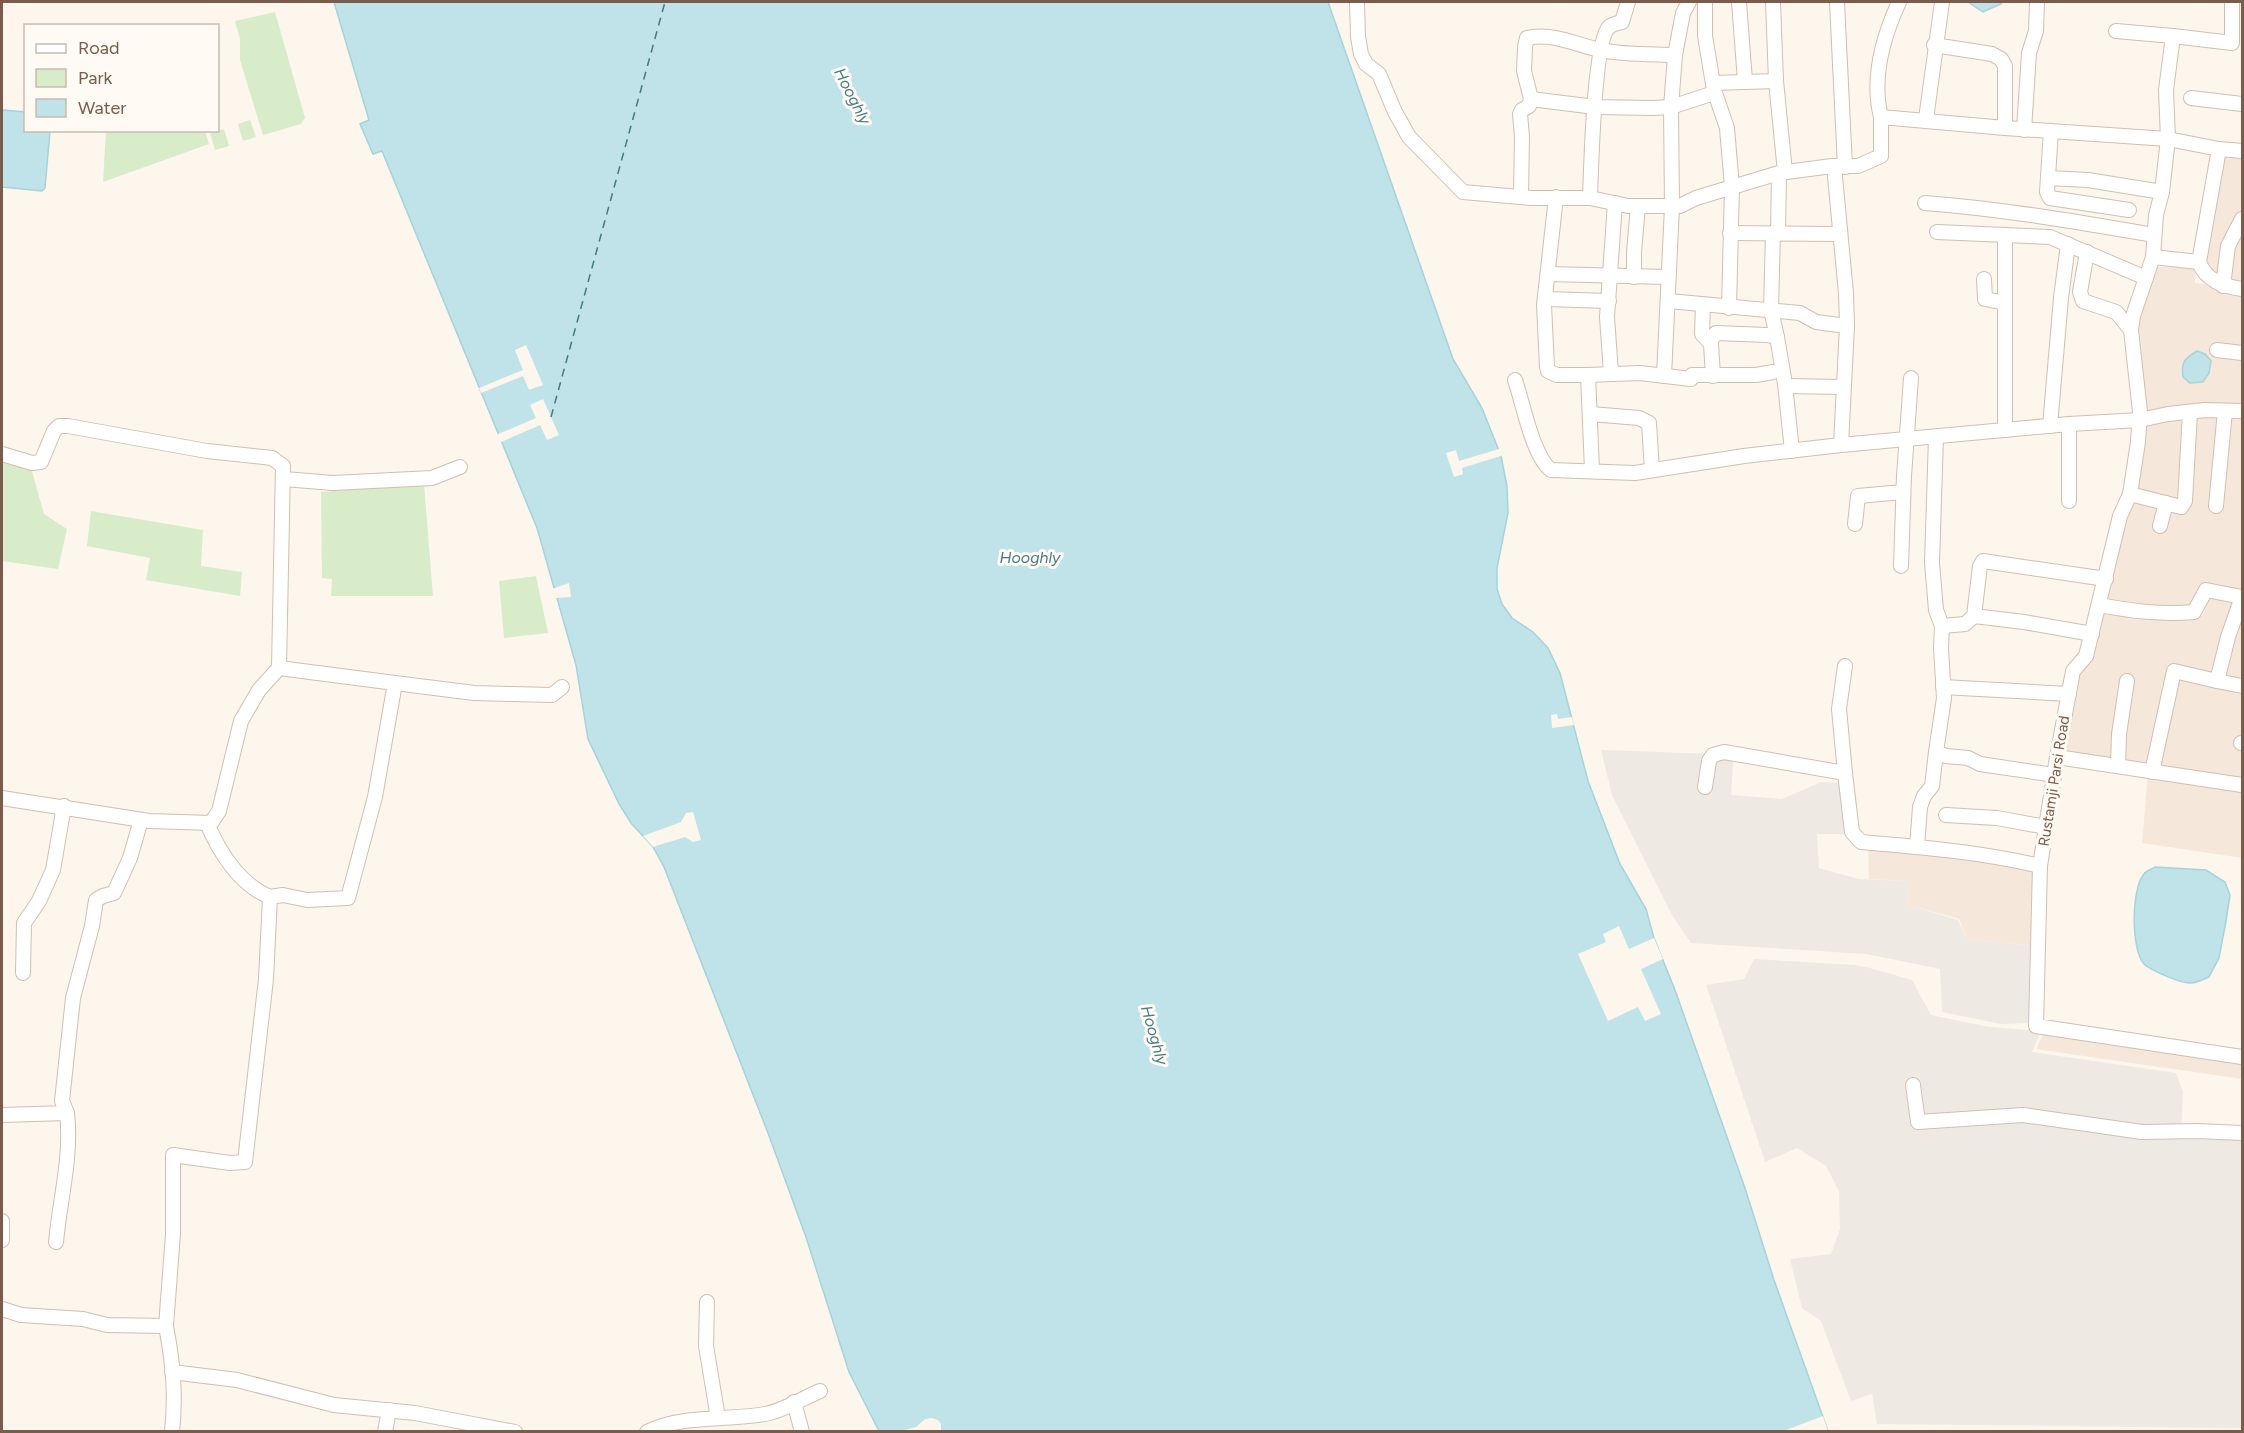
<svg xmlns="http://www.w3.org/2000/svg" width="2244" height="1433" font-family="Figtree,sans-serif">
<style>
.residential{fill:#f5e8da}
.industrial{fill:#efe9e4}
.green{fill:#d8ecc9}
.water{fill:#bfe3e8;stroke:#a5d3da;stroke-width:1.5}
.pier{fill:#fdf6ec}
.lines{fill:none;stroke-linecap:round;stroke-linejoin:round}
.ferry{stroke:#437c86;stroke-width:1.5;stroke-dasharray:8 6;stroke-linecap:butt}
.minor-casing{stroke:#d1beb0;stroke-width:16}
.minor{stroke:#fff;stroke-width:14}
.labels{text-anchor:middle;stroke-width:6;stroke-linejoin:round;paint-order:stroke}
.street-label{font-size:15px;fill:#7a5c4d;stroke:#fffaf3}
.water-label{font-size:16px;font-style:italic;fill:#437c86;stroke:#fffaf3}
</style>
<rect width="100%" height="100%" fill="#fdf6ec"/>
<!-- residential -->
<g class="residential">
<path d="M2222,152L2242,154V284L2200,276Z"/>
<path d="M2196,266L2195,283L2242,291V410L2215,407L2144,411L2134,328L2150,279L2157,267Z"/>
<path d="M2242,415V594L2203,585L2198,609L2152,610L2104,601L2144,418Z"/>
<path d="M2209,595L2242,602V781L2063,754L2079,672L2101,609L2151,618L2203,616Z"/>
<path d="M2148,773L2242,788V858L2142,843Z"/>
<path d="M1868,847L2036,868L2033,946L1967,939L1959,919L1908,905L1907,881L1869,879Z"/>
<path d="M2044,1032L2242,1060V1079L2036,1049Z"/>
</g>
<!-- industrial -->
<g class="industrial">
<path d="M1601,750L1719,754L1733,762L1731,795L1782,799L1821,782L1843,783L1846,834H1817L1819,868L1859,879L1907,881L1908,905L1958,920L1967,939L2033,946L2032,1023L2001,1024L1942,1012L1940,969L1866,954L1691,943L1672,915L1612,795Z"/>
<path d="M1754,959L1855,965L1870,968L1912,980L1931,1015L1989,1027L2041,1031L2032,1052L2176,1073L2183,1092L2181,1135L2242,1138V1428L1877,1424L1872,1394L1851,1401L1821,1321L1802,1308L1790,1259L1831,1254L1840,1229L1839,1191L1826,1166L1797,1148L1765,1162L1706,985L1744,979Z"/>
</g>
<!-- green -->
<g class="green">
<path d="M275,12L305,118L301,124L263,135L240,60V39L235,21Z"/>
<path d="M250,120L256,137L243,141L238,124Z"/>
<path d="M224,129L229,146L215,150L210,133Z"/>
<path d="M106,130L205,131L209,144L103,182Z"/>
<path d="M2,458L31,468L44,514L67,529L58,569L2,561Z"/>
<path d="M424,484L433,596H331L332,579L322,578L321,492Z"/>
<path d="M91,511L203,530L201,566L242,572L240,596L146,580L150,558L87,546Z"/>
<path d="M536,576L548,633L504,638L499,581Z"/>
</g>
<!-- water -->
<g class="water">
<path d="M334,2H1328L1453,359L1482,408L1501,456L1507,486L1508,513L1497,568V589L1502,604L1512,618L1533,632L1548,648L1560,673L1588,781L1620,864L1646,909L1654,938L1675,990L1745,1188L1774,1280L1828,1431H879L849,1372L806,1237L768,1133L664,867L653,847L631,823L619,804L588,739L576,665L537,528L382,151L373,154L360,124L369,120Z"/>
<path d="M1968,2H2002L2001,4L1983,12Z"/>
<path d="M4,110L25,112L26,130L50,131L45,188L42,191L2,187V112Z"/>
<path d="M2197,351L2205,354L2211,361L2209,373L2203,382L2190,383L2183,377C2181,362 2184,359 2197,351Z"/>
<path d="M2155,867L2206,870L2225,882L2230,895L2226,921L2219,958L2209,977C2204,979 2196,983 2191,983C2182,984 2150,970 2144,964C2131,950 2131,889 2144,874C2146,871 2152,869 2155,867Z"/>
</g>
<!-- pier -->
<g class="pier">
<path d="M526,345L543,385L529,390L523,376L481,393L479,388L523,370L515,350Z"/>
<path d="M543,399L559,435L547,440L540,425L499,443L496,435L536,418L530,405Z"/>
<path d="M1502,448L1504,455L1462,468L1463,474L1454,477L1446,453L1456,450L1459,461Z"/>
<path d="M569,583L571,597L555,598L552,589Z"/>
<path d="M1557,714L1558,719L1572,717L1574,725L1552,728L1551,715Z"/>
<path d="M693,812L701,840L693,842L685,837L653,847L643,836L681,822L686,813Z"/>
<path d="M1619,926L1629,949L1654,938L1663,959L1641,969L1661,1014L1645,1021L1638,1007L1608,1021L1578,954L1606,942L1603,934Z"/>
<path d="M1823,1416L1828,1431H1786V1430Z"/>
<path d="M932,1418L938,1420L941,1424V1431H900L916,1427L925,1419Z"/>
</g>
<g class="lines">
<!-- ferry -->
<path class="ferry" d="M551,417L665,2"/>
<!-- minor casing -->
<g class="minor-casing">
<g id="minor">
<path d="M1357,2L1358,37L1361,54L1366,64L1379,74L1395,112L1409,137L1463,192L1531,198H1590L1628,206H1680L1696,198L1779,173L1832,166H1858L1881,156V117L2005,128L2168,139L2219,149L2242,151"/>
<path d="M1705,2V36L1714,90L1727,128L1732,187L1729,308"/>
<path d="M1739,2L1745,81"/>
<path d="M1773,2L1776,81L1785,172"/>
<path d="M1837,2L1845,167"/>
<path d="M2116,31L2173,36L2166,90L2168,139L2162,192L2156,215L2153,257L2133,316L2131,330L2140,412L2138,442L2130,494L2120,516L2086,656L2073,671L2057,757L2040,866L2036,1026L2242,1057"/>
<path d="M2173,36L2232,43V2"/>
<path d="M1934,45L1992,54L2001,59L2005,66V128"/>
<path d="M1713,83L1776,81"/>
<path d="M2191,98L2242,104"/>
<path d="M1531,99L1595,107L1652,108L1671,107L1711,94L1714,90"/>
<path d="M1881,117C1871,78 1883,37 1899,2"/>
<path d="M1926,119L1942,2"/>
<path d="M2024,130L2029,53L2036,31L2037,2"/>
<path d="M2051,131L2047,192L2050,198L2129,210"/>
<path d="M2219,149L2199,262C2206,281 2223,286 2242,289"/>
<path d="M1834,166L1846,293L1847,326L1841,445"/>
<path d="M2048,178L2088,180L2162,192"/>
<path d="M1521,197L1522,137L1520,114L1522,110L1529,106L1531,99L1524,71L1525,47L1527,38C1551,32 1577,45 1600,50C1624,55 1651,54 1675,55"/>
<path d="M1556,197L1544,305L1547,367L1548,371L1557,375H1588L1592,470"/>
<path d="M1590,198C1591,172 1594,40 1609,27C1612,24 1619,23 1622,22L1628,2"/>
<path d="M1925,203C2003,209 2078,222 2154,235"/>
<path d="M1937,232L2050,237L2146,278"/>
<path d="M1730,233L1839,234"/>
<path d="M1773,233L1771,310L1777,337"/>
<path d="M1778,234L1779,173"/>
<path d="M2087,252L2080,292L2083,301L2116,312L2131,330"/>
<path d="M2153,257L2199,262"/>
<path d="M1548,274L1668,277"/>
<path d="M1634,277V252L1638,206"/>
<path d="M1984,279L1985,299L2005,303"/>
<path d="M2223,286L2228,246L2242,219"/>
<path d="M1546,299L1609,301"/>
<path d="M1669,301L1800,313L1816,322L1847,326"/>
<path d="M1703,305L1702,334L1711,344L1713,376"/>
<path d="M1710,341L1716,333L1767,335L1777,337L1785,384L1792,451"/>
<path d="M2217,350L2242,353"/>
<path d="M1611,373L1607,317L1615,203"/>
<path d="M1588,375L1640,373L1691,379"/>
<path d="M1692,375H1756L1773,372"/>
<path d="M1664,376L1672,207L1671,107L1675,55L1683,13L1689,2"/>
<path d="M1515,380C1523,403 1533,457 1551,470L1635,473L1744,456L1841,445L2069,424L2140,420L2168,414L2205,410L2242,411"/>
<path d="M1786,386L1842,387"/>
<path d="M1591,414L1639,418L1649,423L1652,470"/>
<path d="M2069,424V501"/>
<path d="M2050,426L2061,298L2068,244"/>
<path d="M2005,430V235"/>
<path d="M1936,437L1932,563L1936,610L1942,626L1941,648L1944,698L1936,752L1946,756L1968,758L1980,764L2054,775"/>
<path d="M2,454L32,463L41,462L54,431L59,426H68L207,451L272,458L283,466L279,668L395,683"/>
<path d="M284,479L333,483L432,478L460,467"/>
<path d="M2130,494L2181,507L2185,501L2190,412"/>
<path d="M2216,506L2225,411"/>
<path d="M1855,524L1858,496L1903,492"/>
<path d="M2160,526L2166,503"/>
<path d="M1901,566L1904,476L1911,378"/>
<path d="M2099,605C2132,611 2161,615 2194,612L2206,590L2242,597"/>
<path d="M1974,616L2024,622L2092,634"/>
<path d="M1942,626L1965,624L1974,616L1980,566L1983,561L2106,579"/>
<path d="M1845,666L1839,709L1845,773L1852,832L1861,842C1921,847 1981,852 2040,866"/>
<path d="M2217,681L2242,686"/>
<path d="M1943,687L2069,694"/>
<path d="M2241,743H2242"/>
<path d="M2057,757L2242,785"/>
<path d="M2118,766L2119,734L2127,681"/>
<path d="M2152,772L2174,671L2217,681L2228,637L2242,597"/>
<path d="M1705,787L1709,761L1713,755L1724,752L1845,773"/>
<path d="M2,798L149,821L211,823L219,811L241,721L259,690L279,668"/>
<path d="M1946,815L1997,818L2046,827"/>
<path d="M207,823C219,852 240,885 270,897"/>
<path d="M1917,847L1920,807L1924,796L1932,786L1936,752"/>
<path d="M23,973L24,923L39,901L53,870L64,806"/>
<path d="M1913,1085L1918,1122L2023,1115L2142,1132L2197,1131L2242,1133"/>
<path d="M2,1115L67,1113L62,1101L73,998L92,926L96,900L103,896L114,893L130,858L141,820"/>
<path d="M2,1221V1240"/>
<path d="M56,1242C60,1198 72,1157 67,1113"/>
<path d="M707,1302L706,1346L718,1418"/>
<path d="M2,1309L21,1315L83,1319L107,1325L166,1326L173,1234V1155L230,1163L245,1162L266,979L270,897L283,895L307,900L348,898L375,797L395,683L474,693L512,694L552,695L562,687"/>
<path d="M166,1326C173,1363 176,1394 172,1432"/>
<path d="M172,1372L237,1380L334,1405L415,1413L515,1432"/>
<path d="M794,1402L802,1432"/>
<path d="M385,1432L389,1410"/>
<path d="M647,1432C683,1414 726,1421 765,1414C783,1411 803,1398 820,1391"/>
</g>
</g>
<!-- minor -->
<use href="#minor" class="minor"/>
</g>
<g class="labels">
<!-- street labels -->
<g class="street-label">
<text transform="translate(2054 781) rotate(-81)" y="5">Rustamji Parsi Road</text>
</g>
<!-- water labels -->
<g class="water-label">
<text transform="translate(853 96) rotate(63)" y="6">Hooghly</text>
<text x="1030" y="563">Hooghly</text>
<text transform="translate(1155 1035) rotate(74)" y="6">Hooghly</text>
</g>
</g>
<!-- border -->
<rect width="2244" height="1433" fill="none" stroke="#7a5c4d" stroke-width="6"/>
<!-- legend -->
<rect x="24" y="24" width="195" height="108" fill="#fffaf3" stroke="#cabbb1" stroke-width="1.5"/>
<rect x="36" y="44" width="30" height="9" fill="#ffffff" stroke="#cabbb1" stroke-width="1.5"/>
<text x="78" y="54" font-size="18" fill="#7a5c4d">Road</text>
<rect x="36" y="69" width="30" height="18" fill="#d8ecc9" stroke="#cabbb1" stroke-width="1.5"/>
<text x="78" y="84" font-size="18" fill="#7a5c4d">Park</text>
<rect x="36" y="99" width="30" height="18" fill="#bfe3e8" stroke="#cabbb1" stroke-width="1.5"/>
<text x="78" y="114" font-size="18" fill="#7a5c4d">Water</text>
</svg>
